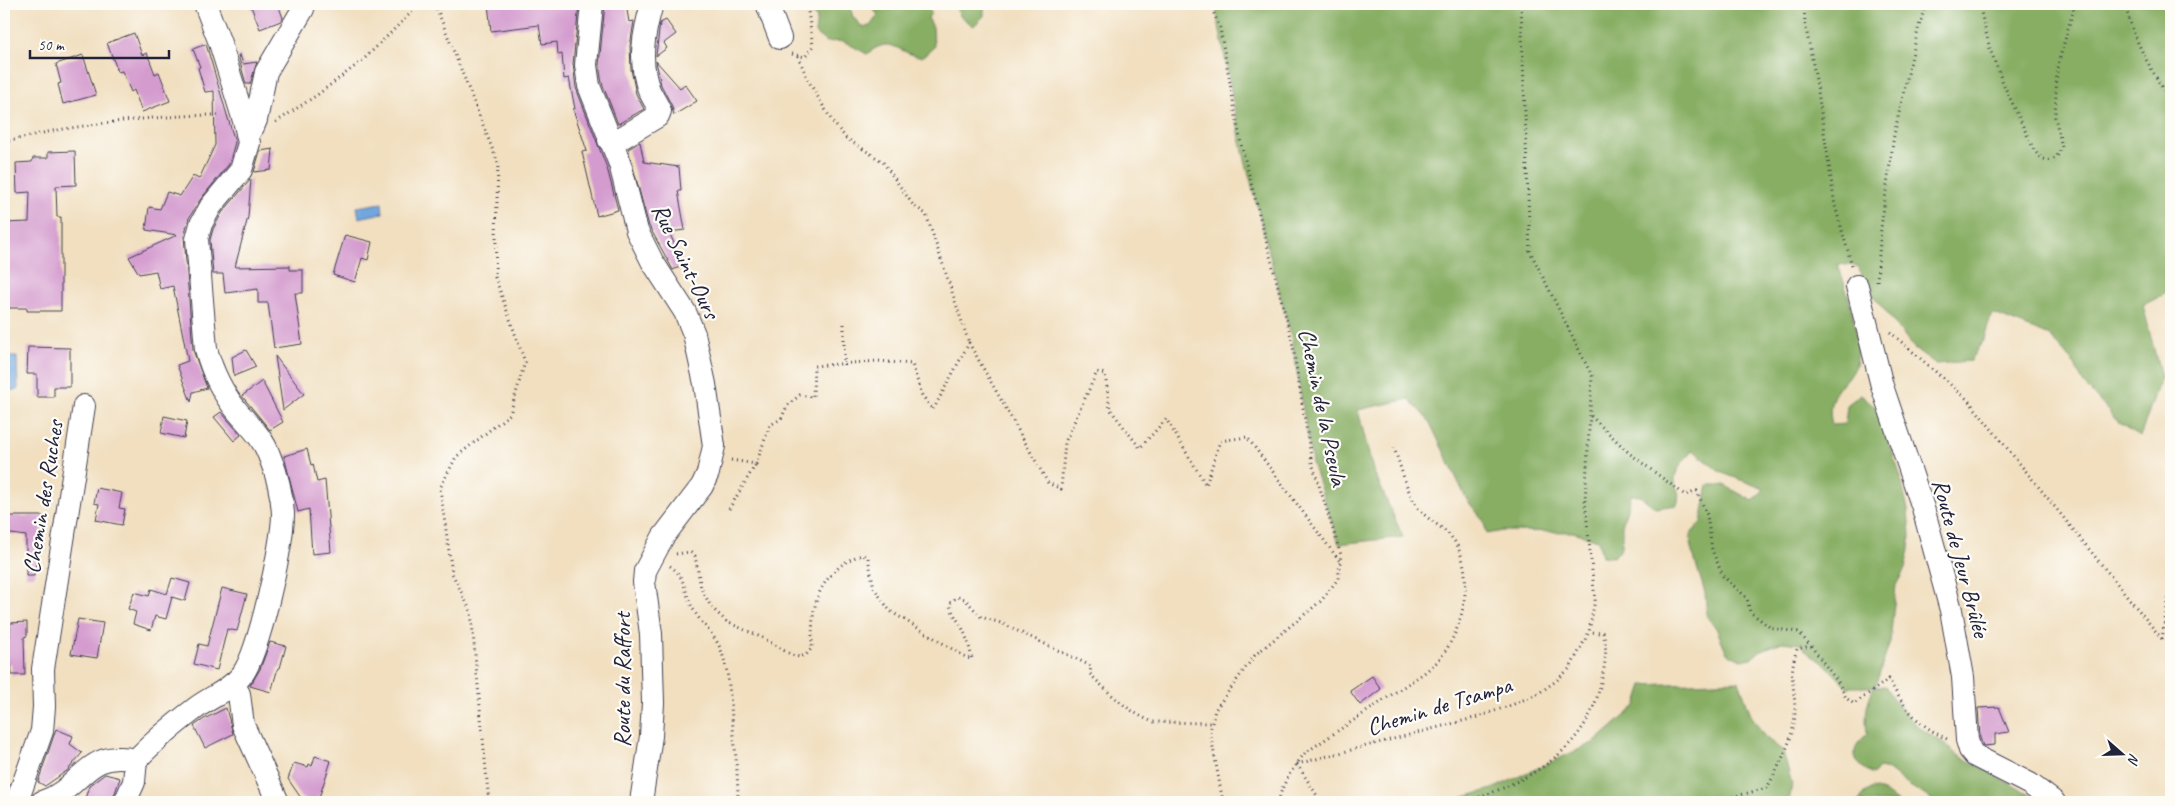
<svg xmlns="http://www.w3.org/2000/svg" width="2175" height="806" font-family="Caveat,sans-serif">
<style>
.forest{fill:#87ae64;stroke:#546850}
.water{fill:#71a6de;stroke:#4a648c}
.building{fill:#d49bcf}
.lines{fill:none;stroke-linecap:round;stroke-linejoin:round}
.minor-casing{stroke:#413e4f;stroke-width:24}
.path{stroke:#413e4f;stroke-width:3;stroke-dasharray:1 4;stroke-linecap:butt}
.minor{stroke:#fff;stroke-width:22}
.labels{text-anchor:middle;stroke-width:4.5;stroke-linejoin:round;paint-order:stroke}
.street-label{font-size:24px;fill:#22223b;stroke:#fdfcf7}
</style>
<rect width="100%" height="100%" fill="#fdfcf7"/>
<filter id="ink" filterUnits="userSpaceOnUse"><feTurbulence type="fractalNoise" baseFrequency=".02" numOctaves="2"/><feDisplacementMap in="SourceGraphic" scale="10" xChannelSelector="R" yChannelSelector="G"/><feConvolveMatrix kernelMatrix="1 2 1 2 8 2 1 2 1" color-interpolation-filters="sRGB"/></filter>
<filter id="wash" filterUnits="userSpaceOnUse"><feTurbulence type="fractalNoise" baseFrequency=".0096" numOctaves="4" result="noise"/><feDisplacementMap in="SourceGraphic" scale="20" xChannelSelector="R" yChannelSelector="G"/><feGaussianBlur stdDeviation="1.12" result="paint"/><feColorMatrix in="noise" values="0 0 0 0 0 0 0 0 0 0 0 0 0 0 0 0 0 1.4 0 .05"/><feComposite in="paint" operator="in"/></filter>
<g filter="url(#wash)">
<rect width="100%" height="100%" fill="#f1dfc0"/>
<!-- forest -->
<g class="forest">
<path d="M776,4H849L853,17L863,27L870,26L878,15L869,4H927L931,13L928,18L933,27L934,47L922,57C896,53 892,34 867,54L843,41L826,42L815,33L817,17C802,10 792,9 776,4Z"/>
<path d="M954,4H984V16L974,26L960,16Z"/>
<path d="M1215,4H2171V291L2143,305L2161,377L2140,437L2118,422L2084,384L2071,360L2050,336L1992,313L1984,339L1970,361L1936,364L1914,348L1868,289L1858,266L1838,264C1847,291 1862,337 1856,365C1855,370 1850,374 1847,378C1833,394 1827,403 1832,425L1845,424L1847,405L1861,394L1875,406L1899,471L1908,510L1910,535L1909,550L1905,569L1896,585L1890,642L1875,687L1885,686C1894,701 1904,714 1918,726C1930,736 1945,742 1956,754L2043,802H1936L1905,783L1889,770L1878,768L1873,774C1862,769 1850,759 1857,745C1859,741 1865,737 1867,733C1865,714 1866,704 1874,687H1847L1824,663L1810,655L1800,644L1782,642L1760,651L1752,658L1741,660L1727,653L1716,628L1707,617L1705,593L1691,548L1690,535L1701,522L1708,485H1724L1753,501L1764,489L1720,472L1693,450C1687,457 1676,468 1675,478C1674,490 1682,489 1677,505L1656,508L1640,496L1631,495L1622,525V547L1614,557L1602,556L1598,540L1573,532L1503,531L1487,534L1483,520L1467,500L1429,421L1409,399L1358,410L1373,470L1403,537L1339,544L1312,463L1292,341L1241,144Z"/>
<path d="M1739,681L1751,715L1765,737L1783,751L1792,784L1789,802H1451L1454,800L1492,789L1595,742L1636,706L1643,685Z"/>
<path d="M1872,788L1883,791L1898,802H1859L1863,794Z"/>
</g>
<!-- water -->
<g class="water">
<path d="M382,203L383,213L359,218L357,207Z"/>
<path d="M4,357H17L18,390L4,391Z"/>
</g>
<g id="blocks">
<!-- building -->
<g class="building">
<path d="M250,4H278L283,18L281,21L260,29Z"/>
<path d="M488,4H579L573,64L576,88L607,168L618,210L597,216L582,152L587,151L573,109H575L569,78L564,79L562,54L558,55L557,42L542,44L539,25L491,31Z"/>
<path d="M605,4H626L629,22L634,21L630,46L631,69L636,94L644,109L618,124L602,83L599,65Z"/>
<path d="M666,20L676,34L664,43L667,48L656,56L660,23Z"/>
<path d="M134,33L142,55L147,53L155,74L159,72L170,101L142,112L134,90L131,92L122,71L118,72L107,43Z"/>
<path d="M206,44L235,142L229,164L200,200L189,218L184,236L193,350L207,388L193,392L191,402L177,365L188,361L173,286L160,289L156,271L139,274L129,257L177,235L146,230L149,207L160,209L167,192L180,196L193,176L199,179L215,145L214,91L205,92L198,68L200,67L193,49Z"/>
<path d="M83,55L96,95L63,104L58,84L61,83L56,64Z"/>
<path d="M238,55H240L243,64L257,62L250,84H246Z"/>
<path d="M656,61L680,88L685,84L697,101L674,115L672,106L661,85Z"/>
<path d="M640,142L644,162L679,167L681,191H678L685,230L669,232L684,265L673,270L649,226L628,149Z"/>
<path d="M273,149L271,170L254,172L260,151Z"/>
<path d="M75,151L76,185L56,186L57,217H61V311H27V308H4V223L29,222L30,192L17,193L16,163L32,162L33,158H48V152Z"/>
<path d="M251,179L248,217L235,267L290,266V270H303V293H295L302,344L274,348L268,303H258V289L225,293L223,274H213L210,240L213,229L222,213Z"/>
<path d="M345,235L372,242L368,260L362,258L355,282L333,275Z"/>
<path d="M28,347L70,348V387H54V397H37V374H27Z"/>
<path d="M246,350L256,367L234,376L232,357Z"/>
<path d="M275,356L304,394L283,410Z"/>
<path d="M262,381L283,422L270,430L242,396Z"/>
<path d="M221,412L241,435L234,441L214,417Z"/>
<path d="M164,416L187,421L184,438L161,433Z"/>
<path d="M307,449L311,465L313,464L317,482L325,480L331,552L312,554L309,509L298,512L284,456Z"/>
<path d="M97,488L122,493L119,508L125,509L122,525L96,520L99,504L94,503Z"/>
<path d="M4,516H43L34,576H26V536L4,533Z"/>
<path d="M172,578L190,583L185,601L172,597L166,619L155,616L151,630L133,624L136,612L128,609L134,592L149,596L151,589L167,594Z"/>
<path d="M222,588L247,594L237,631L227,629L217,670L194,664L199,644L207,646Z"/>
<path d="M78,619L103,623L97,658L71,654Z"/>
<path d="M27,622V636L24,637L25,675H12L11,664H4V637H10V623Z"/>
<path d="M270,642L286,646L280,668H278L271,692L250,686L260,669Z"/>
<path d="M1372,676L1381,689L1360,705L1350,691Z"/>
<path d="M1999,707L2009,732L1995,734V745L1983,746L1980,738L1978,708Z"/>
<path d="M226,708L233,734L205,748L194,726L204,719Z"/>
<path d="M56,729L73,736L70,744L82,753L68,770L45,786L38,782Z"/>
<path d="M315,756L331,761L319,798L315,797L313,802L301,798L288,779L294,763L308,767L309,764L312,766Z"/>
<path d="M105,774L120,778L112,802H84L89,786Z"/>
</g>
</g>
</g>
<g filter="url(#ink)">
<use href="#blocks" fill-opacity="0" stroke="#413e4f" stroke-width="1"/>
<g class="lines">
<!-- minor casing -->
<g class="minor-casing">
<g id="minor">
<path d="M592,4L586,65L589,86L620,164L637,231L652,261L685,312L694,334L705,384L714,446L708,473L702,486L663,537L645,571L644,582L651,634L653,703L651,736L641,802"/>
<path d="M767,4L780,38"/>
<path d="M247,132L253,127L256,120L266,72L303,9V4"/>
<path d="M609,140L623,137L658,116L660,111C657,104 652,97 649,90C638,60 644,32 652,4"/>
<path d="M1857,286L1882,386L1923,508L1951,610L1963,677L1967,740L1970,750L1975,756L2030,784L2054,802"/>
<path d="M233,684L239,694L243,725L278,802"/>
<path d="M136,760C154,741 175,724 196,708C211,697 230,690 242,675C259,653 283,543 283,514C282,494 277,474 269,455C263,438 250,426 238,412C223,394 212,371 206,349L197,239L201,224L211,206L241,170L249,143L245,124L220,43L205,4"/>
<path d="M20,802V793L42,731L44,707L43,669L84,406"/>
<path d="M42,802C84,788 84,749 136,760"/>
<path d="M125,802L134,782L136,760"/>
</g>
</g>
<!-- path -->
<g class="path">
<path d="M435,4L498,163L495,277L525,362L510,414L456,457L440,488L452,573L471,612L489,802"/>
<path d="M1210,4L1220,28L1241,144L1292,341L1312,463L1341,555L1338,579L1321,601L1255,655L1215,710L1210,731L1223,802"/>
<path d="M1804,4L1805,23L1817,85L1835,206L1853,269"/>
<path d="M1979,4L1990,49L2003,83L2034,150C2041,159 2046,162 2056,158L2062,147L2055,117L2057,68L2075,4"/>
<path d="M2125,4C2133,40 2151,70 2171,101"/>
<path d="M792,54L805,57L813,46L807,4"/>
<path d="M798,56L808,80L832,121L846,138L883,162L913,205L926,214L969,343"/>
<path d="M276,122L317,95L362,61L420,4"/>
<path d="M4,142C24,138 44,132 64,129C115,121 169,115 221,115"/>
<path d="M1877,281L1881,228L1894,135L1919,26L1926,4"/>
<path d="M844,324V365"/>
<path d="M1890,332L1968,400L2162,639"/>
<path d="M1591,416L1629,453L1685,495L1697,491L1707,515L1712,550L1723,576L1747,598L1750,612L1771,628L1798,632L1811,646L1838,682L1846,698L1854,704L1889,679C1903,708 1918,725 1947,739"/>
<path d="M731,460L756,464L770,425L781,419L787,406L800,395L813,397L814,366L878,361L912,364L922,395L933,410L969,343L1048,483L1061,489L1065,442L1097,372L1105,374L1110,409L1140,448L1166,419L1206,485L1220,441L1247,437L1341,563"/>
<path d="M729,509L756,464"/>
<path d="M676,554L690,552L695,556L701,588L711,607L727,622L763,638L792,655L799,657L806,655L812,648C812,618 812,592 836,570C844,562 853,557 863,555L868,558L874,588L890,611L967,658L972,659C970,649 968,641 964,632C960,621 951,614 950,603L957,597L965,599L981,617L1001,623L1091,666L1090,674C1108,692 1129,713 1153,722L1211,723"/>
<path d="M670,566C685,576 684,590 691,605C699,623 716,634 722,653C729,673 730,696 732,718C735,746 738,774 738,802"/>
<path d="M2162,639L2170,588L2171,590"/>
<path d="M1297,764L1478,717L1514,704L1539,693L1556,681L1570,668L1589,632L1595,600L1585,502L1592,376L1530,251L1521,4"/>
<path d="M1297,764L1321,802"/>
<path d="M1279,802C1280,785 1295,766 1305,753L1424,673C1430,668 1437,663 1441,657C1464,628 1475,575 1455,542C1445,526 1426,521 1416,505C1406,489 1401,467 1394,448"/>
<path d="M1465,802C1527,782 1587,752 1601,682C1605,666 1608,649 1603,633L1589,632"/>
<path d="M1713,802L1767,788C1779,765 1795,738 1795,711C1795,686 1788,675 1797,649L1810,646"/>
</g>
<!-- minor -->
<use href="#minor" class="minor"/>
</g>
</g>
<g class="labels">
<!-- street labels -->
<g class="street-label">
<text transform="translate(686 261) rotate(64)" y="8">Rue Saint-Ours</text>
<text transform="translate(1323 407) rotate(78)" y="8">Chemin de la Pseula</text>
<text transform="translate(43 497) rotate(-81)" y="8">Chemin des Ruches</text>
<text transform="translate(1961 558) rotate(75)" y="8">Route de Jeur Brûlée</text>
<text transform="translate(622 680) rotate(-90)" y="8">Route du Raffort</text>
<text transform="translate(1439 706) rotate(-17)" y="8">Chemin de Tsampa</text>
</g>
</g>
<!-- margin -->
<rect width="2175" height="806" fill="none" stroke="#fdfcf7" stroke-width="20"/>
<!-- north arrow -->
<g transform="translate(2122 754) rotate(110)" stroke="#fdfcf7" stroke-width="4" paint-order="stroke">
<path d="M0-4L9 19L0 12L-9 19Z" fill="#22223b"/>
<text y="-8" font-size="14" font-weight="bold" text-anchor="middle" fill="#22223b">N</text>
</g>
<!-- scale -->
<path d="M30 50v8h139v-8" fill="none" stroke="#22223b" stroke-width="2.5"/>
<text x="38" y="50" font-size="15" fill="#22223b" stroke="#fdfcf7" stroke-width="4" paint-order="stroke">50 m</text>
</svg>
